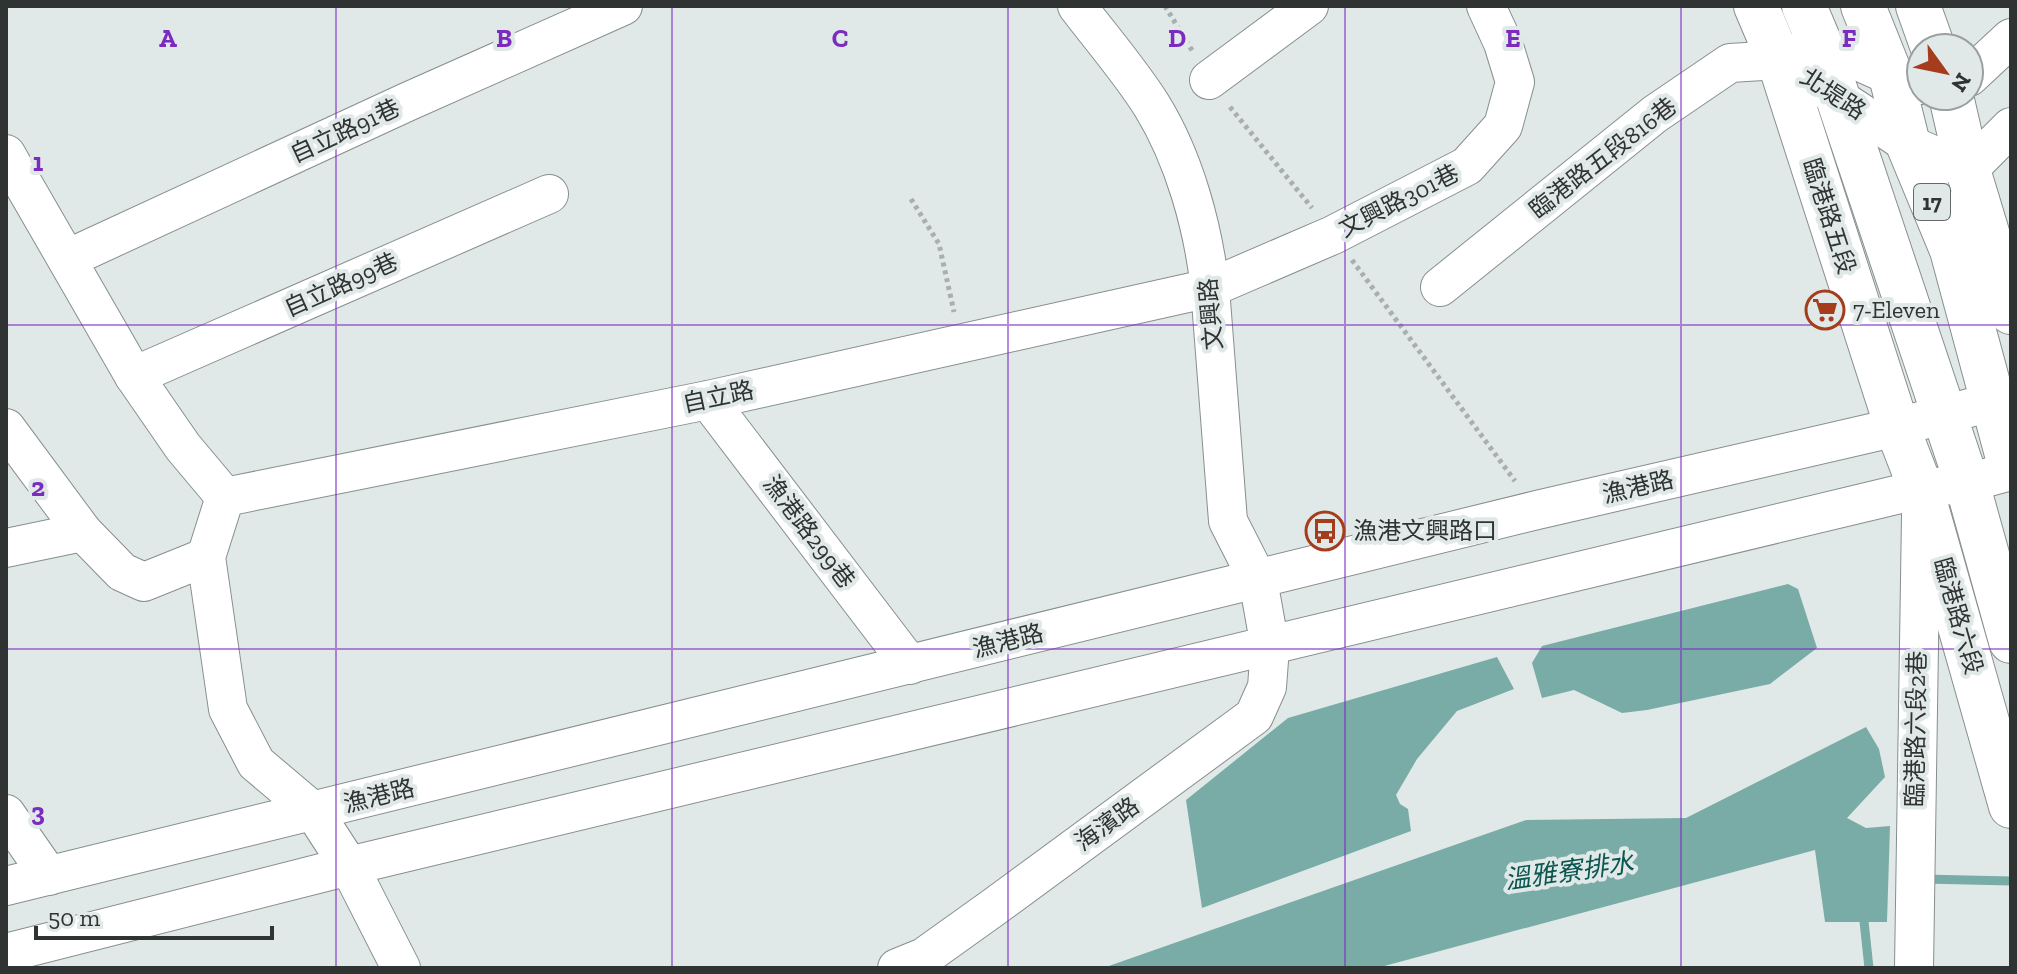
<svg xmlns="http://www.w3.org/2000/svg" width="2017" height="974" font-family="'Zilla Slab','Noto Sans TC',serif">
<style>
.water{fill:#79aca6}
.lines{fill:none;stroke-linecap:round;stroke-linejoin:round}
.stream{stroke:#79aca6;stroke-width:9}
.minor-casing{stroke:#878f8e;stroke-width:40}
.major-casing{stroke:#878f8e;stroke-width:46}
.path{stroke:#a8afae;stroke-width:5;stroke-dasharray:4 4;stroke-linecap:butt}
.minor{stroke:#fff;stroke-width:38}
.major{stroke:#fff;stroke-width:44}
.grid{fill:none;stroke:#7b2cbf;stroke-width:2;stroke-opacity:0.55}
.labels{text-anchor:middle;stroke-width:8;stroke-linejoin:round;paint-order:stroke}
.shield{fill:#e0e9e8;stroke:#646a69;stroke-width:2}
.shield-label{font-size:22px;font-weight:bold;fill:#2f3332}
.street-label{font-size:24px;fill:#2f3332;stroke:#e0e9e8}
.poi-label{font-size:24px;fill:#2f3332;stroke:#e0e9e8;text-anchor:start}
.water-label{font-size:26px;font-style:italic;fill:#0b5650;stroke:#e0e9e8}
.grid-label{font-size:26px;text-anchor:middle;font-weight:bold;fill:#7b2cbf;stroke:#e0e9e8;stroke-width:8;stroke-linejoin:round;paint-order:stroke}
</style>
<rect width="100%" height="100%" fill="#e0e9e8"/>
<!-- water -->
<g class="water">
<path d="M1788,584L1798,589L1817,648L1770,684L1647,710L1622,713L1574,690L1542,698L1532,663L1542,646Z"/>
<path d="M1497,657L1514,689L1457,711L1417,759L1396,795L1400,804L1408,809L1411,831L1202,908L1186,800L1288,718Z"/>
<path d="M1866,727L1879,749L1885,777L1847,818L1866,828L1890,826L1887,922H1825L1815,850L1377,968H1103L1526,820L1686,818Z"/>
</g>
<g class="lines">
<!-- stream -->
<g class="stream">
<path d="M1923,879L2011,881"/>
<path d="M1863,912L1869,968"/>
</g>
<!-- minor casing -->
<g class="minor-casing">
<g id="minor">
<path d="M1969,77L2011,38"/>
<path d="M1209,80L1309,6"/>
<path d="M1825,89L1908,144L1968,170L2011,127"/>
<path d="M6,154L134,376L183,447L225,497"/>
<path d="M67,259L407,102L623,6"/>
<path d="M1440,287L1655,114L1730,63L1779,60L1820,44L1891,76L1921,85"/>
<path d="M134,376L549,194"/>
<path d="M708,400L910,665"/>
<path d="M6,428L83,532L122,572L144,582L206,557"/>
<path d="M225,497L708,400L1210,288L1333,235L1467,166L1503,126L1515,82L1503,43L1486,6"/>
<path d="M225,497L206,557L228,709L256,763L314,812L349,866L401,968"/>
<path d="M6,548L83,532"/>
<path d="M6,814L49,876"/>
<path d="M6,886L1537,510L1897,427L2011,397"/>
<path d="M6,953L349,866L1921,489L1967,483L2011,471"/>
<path d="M897,968L924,957L994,907L1254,716L1267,687L1270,647L1258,580L1228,521L1210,288C1203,226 1184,158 1152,106C1130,71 1102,39 1077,6"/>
<path d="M1914,968L1921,515"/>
</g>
</g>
<!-- major casing -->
<g class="major-casing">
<g id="major">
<path d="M1756,6L1779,60L1897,427L1921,489L2011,806"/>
<path d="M1804,6L1820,44L1967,483L2011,641"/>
<path d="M1863,6L1891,76L1908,144L1952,250L2011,469"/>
<path d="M1918,6L1933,48"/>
<path d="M1951,96L1968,170L2011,312"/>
</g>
</g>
<!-- path -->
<g class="path">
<path d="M1165,6L1193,52"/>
<path d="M1230,107L1312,208"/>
<path d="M911,199L939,244L954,312"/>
<path d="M1352,260L1515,481"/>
</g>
<!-- minor -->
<use href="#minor" class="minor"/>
<!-- major -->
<use href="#major" class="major"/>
</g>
<!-- grid -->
<path class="grid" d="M336,6V968M672,6V968M1008,6V968M1345,6V968M1681,6V968M6,325H2011M6,649H2011"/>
<!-- icons -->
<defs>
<g id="supermarket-ring" transform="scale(2)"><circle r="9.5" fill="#e0e9e8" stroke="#a53d1d" stroke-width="1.5"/><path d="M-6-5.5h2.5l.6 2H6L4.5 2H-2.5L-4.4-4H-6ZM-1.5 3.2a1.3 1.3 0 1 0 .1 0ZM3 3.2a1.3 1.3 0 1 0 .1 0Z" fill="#a53d1d"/></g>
<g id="bus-ring" transform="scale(2)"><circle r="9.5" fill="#e0e9e8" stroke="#a53d1d" stroke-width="1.5"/><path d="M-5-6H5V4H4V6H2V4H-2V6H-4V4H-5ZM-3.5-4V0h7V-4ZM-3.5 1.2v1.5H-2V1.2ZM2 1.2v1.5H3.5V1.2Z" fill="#a53d1d"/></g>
</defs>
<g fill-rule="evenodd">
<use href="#supermarket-ring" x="1825" y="310"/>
<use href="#bus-ring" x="1325" y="531"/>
</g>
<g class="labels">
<!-- shield labels -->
<rect class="shield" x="1914" y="184" width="36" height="36" rx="6"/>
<g class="shield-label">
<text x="1932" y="210">17</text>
</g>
<!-- street labels -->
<g class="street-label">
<text transform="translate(1833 94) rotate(33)" y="8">北堤路</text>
<text transform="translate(345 131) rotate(-25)" y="8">自立路91巷</text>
<text transform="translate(1603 158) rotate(-38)" y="8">臨港路五段816巷</text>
<text transform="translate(1399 201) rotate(-27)" y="8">文興路301巷</text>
<text transform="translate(1829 216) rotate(72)" y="8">臨港路五段</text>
<text transform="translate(341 285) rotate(-24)" y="8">自立路99巷</text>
<text transform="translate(1211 314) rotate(-95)" y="8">文興路</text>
<text transform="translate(718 397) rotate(-12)" y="8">自立路</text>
<text transform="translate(1638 487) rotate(-13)" y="8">漁港路</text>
<text transform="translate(809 532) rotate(53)" y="8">漁港路299巷</text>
<text transform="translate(1958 616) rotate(74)" y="8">臨港路六段</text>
<text transform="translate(1008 641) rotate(-14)" y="8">漁港路</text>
<text transform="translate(1916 729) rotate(-89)" y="8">臨港路六段2巷</text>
<text transform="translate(379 796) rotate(-14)" y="8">漁港路</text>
<text transform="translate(1107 824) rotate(-36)" y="8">海濱路</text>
</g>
<!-- poi labels -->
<g class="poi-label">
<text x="1853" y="318">7-Eleven</text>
<text x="1353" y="539">漁港文興路口</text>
</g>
<!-- water labels -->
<g class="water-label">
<text transform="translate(1569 871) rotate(-8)" y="9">溫雅寮排水</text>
</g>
</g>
<g class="grid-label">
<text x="168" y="47">A</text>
<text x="504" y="47">B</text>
<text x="840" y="47">C</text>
<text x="1177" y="47">D</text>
<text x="1513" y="47">E</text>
<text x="1849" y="47">F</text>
<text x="38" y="171">1</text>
<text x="38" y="496">2</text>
<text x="38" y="821">3</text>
</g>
<!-- border -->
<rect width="2017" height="974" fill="none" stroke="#2f3332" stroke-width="16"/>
<!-- north arrow -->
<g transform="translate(1945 72) rotate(123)"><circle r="38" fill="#e0e9e8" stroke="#99a09f" stroke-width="2"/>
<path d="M0-6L14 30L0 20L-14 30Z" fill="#a53d1d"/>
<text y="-12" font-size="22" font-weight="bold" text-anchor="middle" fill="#2f3332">N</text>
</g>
<!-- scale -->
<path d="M36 926v12h236v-12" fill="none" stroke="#2f3332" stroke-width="4"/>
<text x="48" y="926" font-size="24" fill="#2f3332" stroke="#e0e9e8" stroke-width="6" paint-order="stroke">50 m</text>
</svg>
